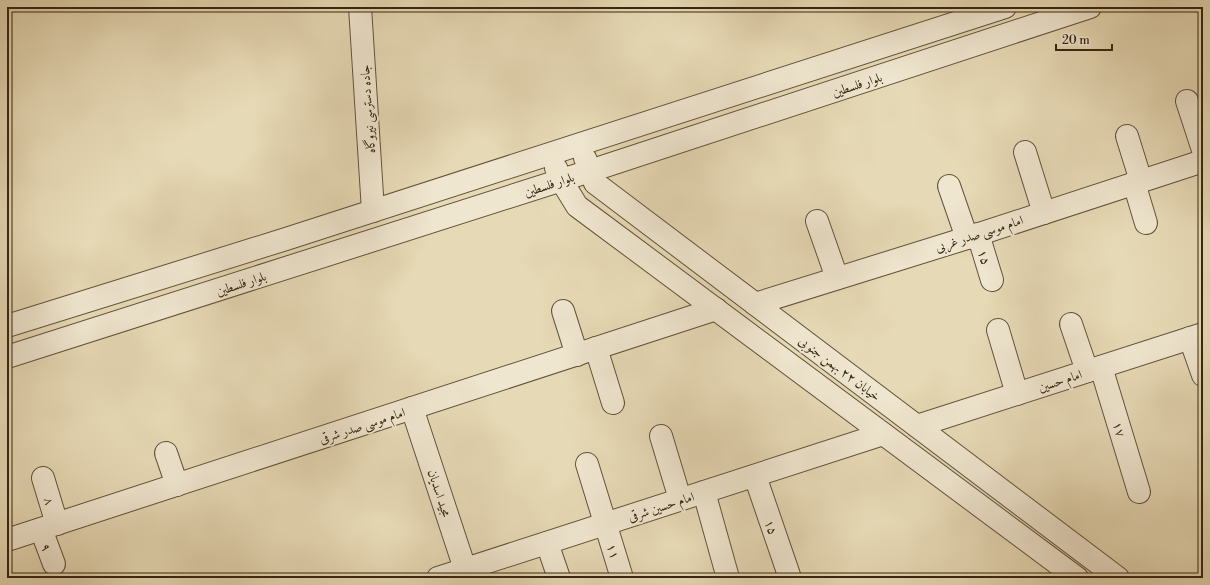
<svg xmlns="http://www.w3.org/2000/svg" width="1210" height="585" font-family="'Libre Bodoni',Amiri,serif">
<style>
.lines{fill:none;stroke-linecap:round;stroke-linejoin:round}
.minor-casing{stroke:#62533a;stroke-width:24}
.minor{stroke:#efe6cf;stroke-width:22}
.labels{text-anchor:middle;stroke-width:4;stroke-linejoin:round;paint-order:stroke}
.street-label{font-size:13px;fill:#362611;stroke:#efe6cf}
</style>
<rect width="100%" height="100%" fill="#e6d9b5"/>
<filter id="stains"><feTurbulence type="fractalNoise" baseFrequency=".005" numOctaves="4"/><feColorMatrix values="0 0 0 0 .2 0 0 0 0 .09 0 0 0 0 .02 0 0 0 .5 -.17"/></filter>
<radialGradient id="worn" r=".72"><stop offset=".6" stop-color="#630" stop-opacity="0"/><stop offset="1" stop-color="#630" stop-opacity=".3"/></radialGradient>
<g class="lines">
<!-- minor casing -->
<g class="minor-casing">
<g id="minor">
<path d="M360,7L373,211"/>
<path d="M1187,101L1203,150"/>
<path d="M1127,136L1141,181"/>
<path d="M1025,152L1044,213"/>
<path d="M585,158L595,183L1118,578"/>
<path d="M556,168L561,180L577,206L1077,578"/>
<path d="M1134,183L1146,223"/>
<path d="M949,186L967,238"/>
<path d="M817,221L837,278"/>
<path d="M978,234L992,280"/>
<path d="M755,304L967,238L1203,161"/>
<path d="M563,311L577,355"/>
<path d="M1071,324L1087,371"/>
<path d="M7,326L286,239L1005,7"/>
<path d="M998,330L1017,394"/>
<path d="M1190,338L1203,375"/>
<path d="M596,348L613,403"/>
<path d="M7,357L590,171L1090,7"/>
<path d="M1101,367L1139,492"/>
<path d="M412,408L468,578"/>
<path d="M917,426L1203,334"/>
<path d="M661,436L680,499"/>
<path d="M166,453L177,485"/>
<path d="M587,464L622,578"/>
<path d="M755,476L790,578"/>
<path d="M43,478L57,524"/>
<path d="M704,492L728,578"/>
<path d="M41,529L54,564"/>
<path d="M7,540L716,309"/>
<path d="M547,543L559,578"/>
<path d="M438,578L883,434"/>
</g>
</g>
<!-- minor -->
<use href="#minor" class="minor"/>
</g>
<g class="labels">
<!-- street labels -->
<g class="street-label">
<text transform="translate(857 84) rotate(-18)" y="5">بلوار فلسطین</text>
<text transform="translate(367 109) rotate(-94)" y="5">جاده دسترسی نیروگاه</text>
<text transform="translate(549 184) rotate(-18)" y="5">بلوار فلسطین</text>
<text transform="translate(979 233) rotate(-18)" y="5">امام موسی صدر غربی</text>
<text transform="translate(985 257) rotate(73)" y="5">۱۵</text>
<text transform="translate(241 283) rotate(-18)" y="5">بلوار فلسطین</text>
<text transform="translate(840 368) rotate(37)" y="5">خیابان ۲۲ بهمن جنوبی</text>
<text transform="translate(1060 380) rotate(-18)" y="5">امام حسین</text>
<text transform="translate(362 425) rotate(-18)" y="5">امام موسی صدر شرقی</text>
<text transform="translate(1120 429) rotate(73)" y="5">۱۷</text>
<text transform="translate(440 493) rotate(72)" y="5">مجید اسدیان</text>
<text transform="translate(50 501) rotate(73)" y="5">۸</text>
<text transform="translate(661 506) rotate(-18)" y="5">امام حسین شرقی</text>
<text transform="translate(772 527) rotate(71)" y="5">۱۵</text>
<text transform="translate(47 547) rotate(70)" y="5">۹</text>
<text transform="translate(614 551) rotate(73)" y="5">۱۱</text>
</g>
</g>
<!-- margin -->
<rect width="1210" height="585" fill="none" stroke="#e6d9b5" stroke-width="24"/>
<rect x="8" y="8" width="1194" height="569" fill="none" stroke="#362611" stroke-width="2"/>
<rect x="12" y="12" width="1186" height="561" fill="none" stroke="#362611"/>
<!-- scale -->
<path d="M1056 44v6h56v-6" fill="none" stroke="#362611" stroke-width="2"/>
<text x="1062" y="44" font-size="12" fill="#362611" stroke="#efe6cf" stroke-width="3" paint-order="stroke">20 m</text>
<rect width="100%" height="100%" filter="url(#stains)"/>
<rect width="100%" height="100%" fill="url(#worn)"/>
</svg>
